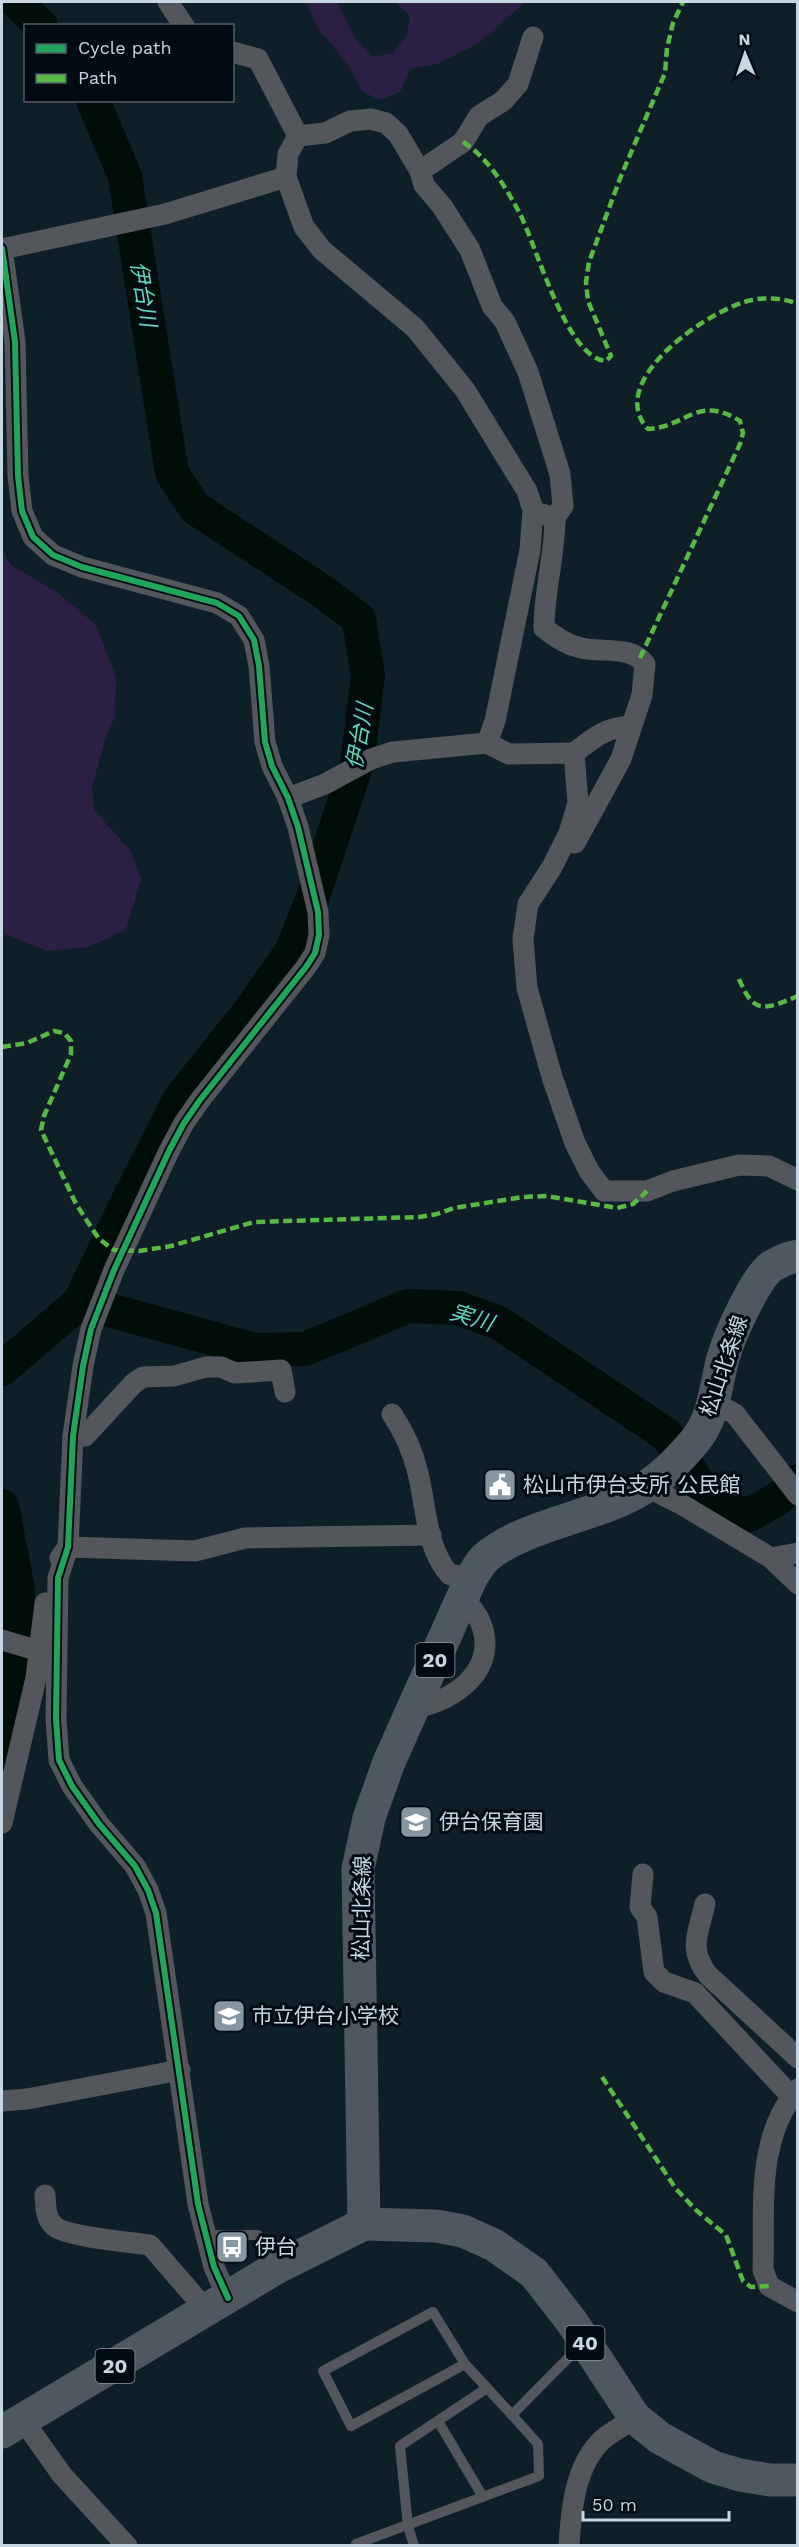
<svg xmlns="http://www.w3.org/2000/svg" width="799" height="2547" font-family="'Work Sans','Noto Sans JP',sans-serif">
<style>
.green{fill:#2b2043}
.lines{fill:none;stroke-linecap:round;stroke-linejoin:round}
.river{stroke:#010d09;stroke-width:34}
.lane{stroke:#53575c;stroke-width:10}
.street{stroke:#53575c;stroke-width:21}
.primary{stroke:#4f575f;stroke-width:33}
.quiet{stroke:#58b947;stroke-width:4.5;stroke-dasharray:9 4.5;stroke-linecap:butt}
.cycleway-casing{stroke:#020b12;stroke-width:10}
.cycleway{stroke:#20a55d;stroke-width:6}
.labels{text-anchor:middle;stroke-width:6;stroke-linejoin:round;paint-order:stroke}
.shield{fill:#020b12;stroke:#8b9aa4;stroke-width:1.5}
.shield-label{font-size:20px;font-weight:bold;fill:#c6d7e2}
.street-label{font-size:21px;fill:#c6d7e2;stroke:#020b12}
.poi-label{font-size:21px;fill:#c6d7e2;stroke:#020b12;text-anchor:start}
.water-label{font-size:22px;font-style:italic;fill:#62d6b9;stroke:#020b12}
</style>
<rect width="100%" height="100%" fill="#0e1f28"/>
<!-- green -->
<g class="green">
<path d="M306,2H337L356,40L372,57L393,53L407,35L410,16L395,2H525L479,43L440,63L410,69L400,92L379,100L362,91L349,66L318,28Z"/>
<path d="M2,550L11,565L58,593L96,625L116,677L115,716L104,743L92,788L94,810L131,851L141,879L126,930L88,947L48,951L5,934L2,926Z"/>
</g>
<g class="lines">
<!-- river -->
<g class="river">
<path d="M17,2L41,26"/>
<path d="M80,1302L255,1350L305,1349L408,1306L458,1308L499,1323L667,1435L699,1484L719,1507L749,1515L776,1500L798,1481"/>
<path d="M2,1369L80,1302L123,1211L179,1100L249,1012L291,952L311,903L357,764L368,676L359,619L322,591L195,508L172,473L125,177L93,100"/>
<path d="M2,1506L18,1590L19,1677L2,1770"/>
</g>
<!-- lane -->
<g class="lane">
<path d="M207,2239L216,2235H258L275,2265"/>
<path d="M465,2364L351,2426L323,2371L433,2312L465,2364L512,2415L582,2344"/>
<path d="M438,2421L483,2497"/>
<path d="M356,2544L539,2476L538,2444L512,2415"/>
<path d="M414,2546L408,2526L400,2446L487,2388"/>
</g>
<!-- street -->
<g class="street">
<path d="M168,2L184,26"/>
<path d="M232,52L258,59L298,136L288,154L286,177L304,227L322,250L415,328L465,390L527,491L533,510L530,550L495,721L487,743"/>
<path d="M298,136L325,133L350,121L371,119L386,123L398,134L420,171L424,185L442,206L470,250L492,306L505,322L528,372L560,474L563,506L555,518"/>
<path d="M420,171L463,142L479,116L503,101L518,84L533,37"/>
<path d="M2,248L15,342L18,476L22,511L33,537L53,555L82,567L217,603L239,616L254,640L259,666L265,742L272,766L288,798L298,827L318,912L319,935L315,953L306,967L200,1100L184,1123L169,1151L114,1270L91,1329L83,1366L73,1436L68,1547L58,1578L56,1719L59,1760L72,1786L99,1824L135,1866L148,1890L156,1913L198,2204L214,2267L228,2298"/>
<path d="M2,249L165,214L286,177"/>
<path d="M542,514L555,518C555,555 544,591 544,628C555,637 567,645 581,648C602,653 631,645 645,664L642,695L621,759L575,843"/>
<path d="M574,753C595,737 604,728 631,726"/>
<path d="M288,798L325,784L371,759L393,752L487,743L509,754L574,753L578,803L569,833L552,867L528,904L523,939L527,988L552,1077L575,1143L589,1171L604,1191H647L673,1181L739,1165L769,1166L798,1180"/>
<path d="M715,1403L735,1414L798,1495"/>
<path d="M392,1414C404,1432 413,1451 418,1473C426,1506 426,1549 450,1575L472,1576"/>
<path d="M73,1436H85L134,1383L143,1377L174,1376L206,1367H221L235,1373L281,1370L285,1392"/>
<path d="M647,1487L681,1504L771,1558L798,1553"/>
<path d="M60,1558L68,1547L195,1551L245,1538L431,1535"/>
<path d="M771,1558L798,1584"/>
<path d="M2,1640L39,1651"/>
<path d="M414,1708C456,1701 500,1668 480,1621C476,1612 469,1604 463,1597"/>
<path d="M2,1823L36,1678L45,1603"/>
<path d="M643,1874L640,1907L647,1917L654,1972L664,1982L695,1993L791,2096"/>
<path d="M705,1904C698,1933 688,1950 708,1975L798,2058"/>
<path d="M798,2089C755,2138 765,2210 763,2270L769,2286L798,2302"/>
<path d="M2,2101L27,2099L180,2070"/>
<path d="M45,2195C46,2205 45,2218 54,2226C66,2237 131,2242 150,2245L207,2311"/>
<path d="M23,2420L62,2475L127,2546"/>
<path d="M569,2546C571,2509 575,2465 603,2439C613,2431 625,2425 635,2418"/>
</g>
<!-- primary -->
<g class="primary">
<path d="M364,2224L358,1869L369,1818L389,1762L472,1576C476,1571 480,1563 485,1558C525,1523 601,1517 647,1486C665,1475 680,1458 694,1442C715,1417 715,1387 723,1358C729,1337 755,1278 772,1266C779,1262 790,1257 798,1256"/>
<path d="M2,2432L276,2268L364,2224L436,2226L463,2231L494,2245L534,2273L572,2322L635,2418L660,2438L713,2467L740,2475L770,2480H798"/>
</g>
<!-- quiet -->
<g class="quiet">
<path d="M463,142C488,158 505,186 519,212C537,246 566,358 606,361L611,356L588,301L586,282L589,262L621,176L665,73L667,48L673,23L683,2"/>
<path d="M640,658L740,444L743,433L740,421C697,394 687,427 648,429C603,381 711,308 752,300C767,297 784,298 798,304"/>
<path d="M739,979C754,1015 764,1010 798,996"/>
<path d="M2,1047L27,1043L54,1031L64,1033L71,1041V1054L44,1116L41,1130L76,1204L99,1239L114,1250L139,1251L171,1246L254,1222L419,1217L437,1214L454,1208L523,1197L547,1196L617,1208L633,1204L647,1191"/>
<path d="M602,2077L676,2189L697,2211L726,2235L743,2281L751,2287L769,2286"/>
</g>
<!-- cycleway casing -->
<g class="cycleway-casing">
<path id="cycleway" d="M2,248L15,342L18,476L22,511L33,537L53,555L82,567L217,603L239,616L254,640L259,666L265,742L272,766L288,798L298,827L318,912L319,935L315,953L306,967L200,1100L184,1123L169,1151L114,1270L91,1329L83,1366L73,1436L68,1547L58,1578L56,1719L59,1760L72,1786L99,1824L135,1866L148,1890L156,1913L198,2204L214,2267L228,2298"/>
</g>
<!-- cycleway -->
<use href="#cycleway" class="cycleway"/>
</g>
<!-- icons -->
<defs>
<g id="civic-square" transform="scale(1.725)"><rect x="-9" y="-9" width="18" height="18" rx="4" fill="#8697a1" stroke="#020b12"/><path d="M-.6-6.5H3V-4.5H.6V-3L4-1V1h2V6H-6V1h2V-1L-.6-3ZM-1.2 2.5V6h2.4V2.5Z" fill="#fff"/></g>
<g id="school-square" transform="scale(1.725)"><rect x="-9" y="-9" width="18" height="18" rx="4" fill="#8697a1" stroke="#020b12"/><path d="M0-5L7-2L0 1L-7-2ZM-4 1L0 2.5L4 1V4Q0 6-4 4Z" fill="#fff"/></g>
<g id="bus-square" transform="scale(1.725)"><rect x="-9" y="-9" width="18" height="18" rx="4" fill="#8697a1" stroke="#020b12"/><path d="M-5-6H5V4H4V6H2V4H-2V6H-4V4H-5ZM-3.5-4V0h7V-4ZM-3.5 1.2v1.5H-2V1.2ZM2 1.2v1.5H3.5V1.2Z" fill="#fff"/></g>
</defs>
<g fill-rule="evenodd">
<use href="#civic-square" x="500" y="1485"/>
<use href="#school-square" x="416" y="1822"/>
<use href="#school-square" x="229" y="2016"/>
<use href="#bus-square" x="232" y="2247"/>
</g>
<g class="labels">
<!-- shield labels -->
<g class="shield">
<rect x="415.5" y="1643" width="39" height="34" rx="4.5"/>
<rect x="565.5" y="2326" width="39" height="34" rx="4.5"/>
<rect x="95.5" y="2349" width="39" height="34" rx="4.5"/>
</g>
<g class="shield-label">
<text x="435" y="1667">20</text>
<text x="585" y="2350">40</text>
<text x="115" y="2373">20</text>
</g>
<!-- street labels -->
<g class="street-label">
<text transform="translate(724 1366) rotate(-71)" y="7">松山北条線</text>
<text transform="translate(362 1908) rotate(-89)" y="7">松山北条線</text>
</g>
<!-- poi labels -->
<g class="poi-label">
<text x="523" y="1492">松山市伊台支所 公民館</text>
<text x="439" y="1829">伊台保育園</text>
<text x="252" y="2023">市立伊台小学校</text>
<text x="255" y="2254">伊台</text>
</g>
<!-- water labels -->
<g class="water-label">
<text transform="translate(144 294) rotate(81)" y="8">伊台川</text>
<text transform="translate(359 736) rotate(-80)" y="8">伊台川</text>
<text transform="translate(472 1317) rotate(17)" y="8">実川</text>
</g>
</g>
<!-- border -->
<rect width="799" height="2547" fill="none" stroke="#c6d7e2" stroke-width="6"/>
<!-- legend -->
<rect x="24" y="24" width="210" height="78" fill="#020b12" stroke="#505d65" stroke-width="1.5"/>
<rect x="36" y="44" width="30" height="9" fill="#20a55d" stroke="#505d65" stroke-width="1.5"/>
<text x="78" y="54" font-size="18" fill="#c6d7e2">Cycle path</text>
<rect x="36" y="74" width="30" height="9" fill="#58b947" stroke="#505d65" stroke-width="1.5"/>
<text x="78" y="84" font-size="18" fill="#c6d7e2">Path</text>
<!-- north arrow -->
<g transform="translate(745 54) rotate(358)" stroke="#020b12" stroke-width="4.5" paint-order="stroke">
<path d="M0-4.5L10 22L0 15L-10 22Z" fill="#c6d7e2"/>
<text y="-9" font-size="16" font-weight="bold" text-anchor="middle" fill="#c6d7e2">N</text>
</g>
<!-- scale -->
<path d="M583 2511v9h146v-9" fill="none" stroke="#c6d7e2" stroke-width="3"/>
<text x="592" y="2511" font-size="18" fill="#c6d7e2" stroke="#020b12" stroke-width="4.5" paint-order="stroke">50 m</text>
</svg>
